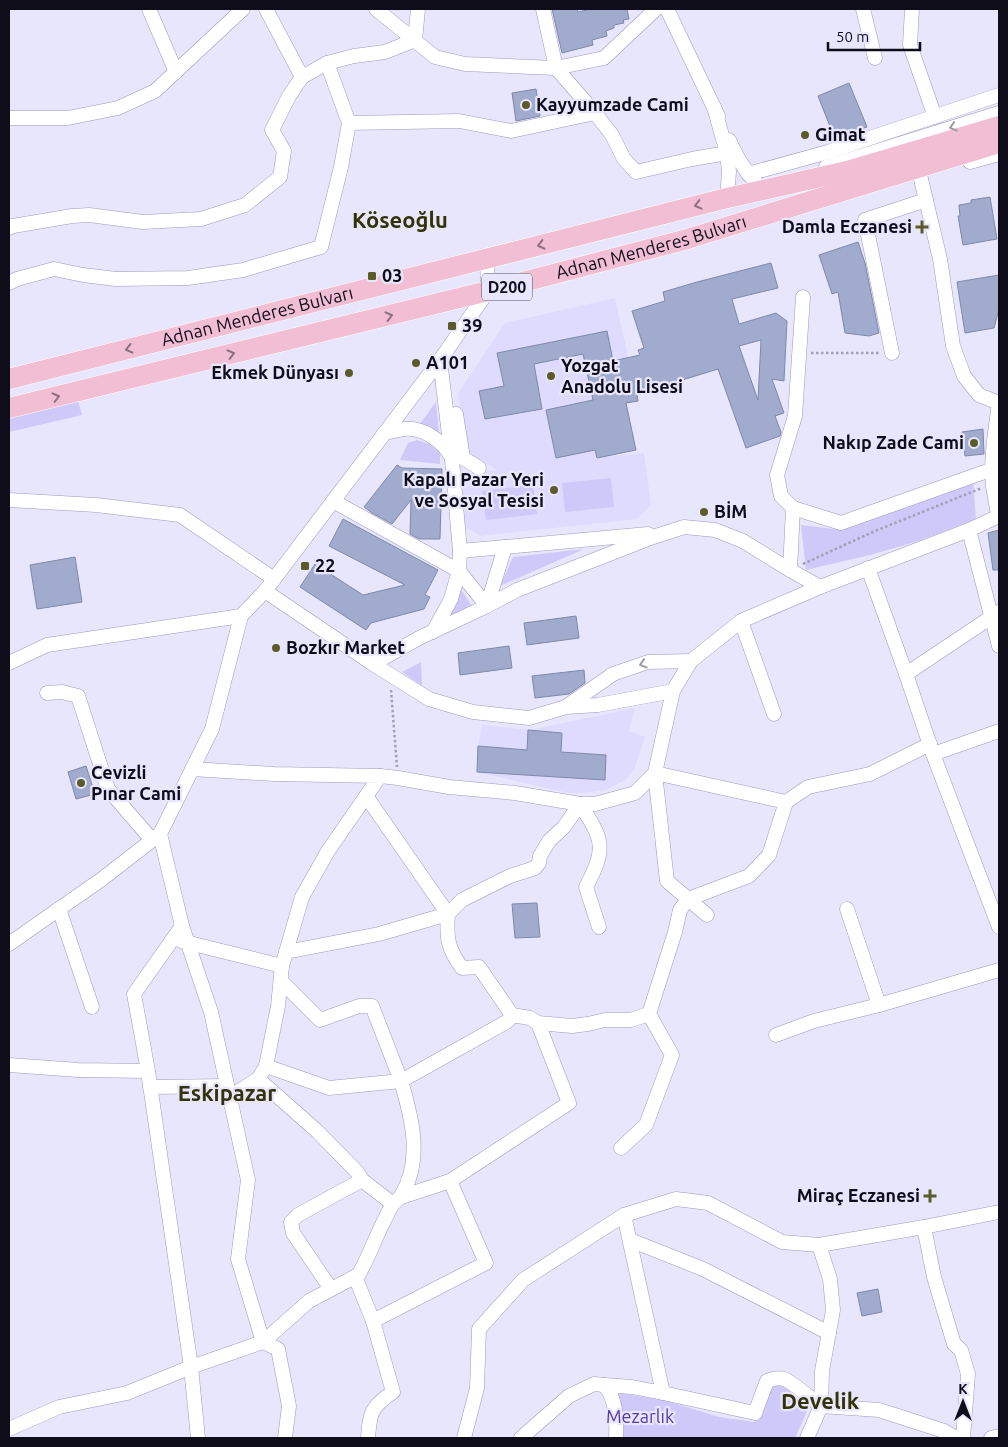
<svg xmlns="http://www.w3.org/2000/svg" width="1008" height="1447" font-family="Ubuntu,sans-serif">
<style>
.built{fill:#dfdbff}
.green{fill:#cec9f8}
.building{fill:#a0abcd;stroke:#7e89a9;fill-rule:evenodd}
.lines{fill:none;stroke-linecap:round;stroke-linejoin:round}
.minor-casing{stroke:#9d99bc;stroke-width:15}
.highway-casing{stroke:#fff;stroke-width:21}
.path{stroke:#a19fb3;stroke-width:2.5;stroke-dasharray:2.5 2.5;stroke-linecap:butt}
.minor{stroke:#fff;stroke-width:14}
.highway{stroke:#f1bed4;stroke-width:20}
.oneway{stroke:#9f9ea3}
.oneway2{stroke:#8b6e80}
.poi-dot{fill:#5a5b29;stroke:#e8e6fd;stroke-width:2}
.labels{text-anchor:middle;stroke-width:4.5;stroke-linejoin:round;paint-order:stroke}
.shield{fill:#e8e6fd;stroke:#504e5d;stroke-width:1}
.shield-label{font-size:16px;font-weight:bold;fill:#0f0d19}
.poi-label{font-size:18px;font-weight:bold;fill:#0f0d19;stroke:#e8e6fd;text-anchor:start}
.street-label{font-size:18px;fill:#0f0d19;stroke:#e8e6fd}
.park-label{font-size:18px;fill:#553aa2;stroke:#e8e6fd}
.district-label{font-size:22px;font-weight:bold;fill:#323309;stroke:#e8e6fd}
</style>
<rect width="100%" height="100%" fill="#e8e6fd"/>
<!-- built -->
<g class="built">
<path d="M615,298L638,401L626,404L636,450L604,457L644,453L651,505L637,519L480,536L463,525L458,474L497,470L467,453L458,394L505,323Z"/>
<path d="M635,708L629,731L645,737L638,759L634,770L625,780L606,790L583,793H568L477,772L478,746L482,725L529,730Z"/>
</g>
<!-- green -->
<g class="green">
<path d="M78,401L82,415L9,432V417Z"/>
<path d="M436,402L439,434L419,425Z"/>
<path d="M417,440L429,444L440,453V464L400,460L408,443Z"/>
<path d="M611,478L614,507L565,512L562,483Z"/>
<path d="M973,479L976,519L921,540L874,554L806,570L801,525L842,530Z"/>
<path d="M533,485L537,514L486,520L482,491Z"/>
<path d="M584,549L500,586L513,557Z"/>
<path d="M459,586L471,605L449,617Z"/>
<path d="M421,662L422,686L402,672Z"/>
<path d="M772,1386H783L800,1397L809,1407L795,1438H621L619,1393L667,1401L719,1417L754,1422L762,1416Z"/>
</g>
<!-- building -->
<g class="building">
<path d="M552,9H577L578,12L591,9H627L629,19L623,20L624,23L614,25V28L606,31L607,36L592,40L593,45L562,53Z"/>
<path d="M849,83L867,127L835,139L818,96Z"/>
<path d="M536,89L540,116L516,121L512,93Z"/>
<path d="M990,197L997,239L963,245L958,216H960L959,205L971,203V200Z"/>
<path d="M858,242L865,263L879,333L869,336L845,333L838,292L832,294L819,255Z"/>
<path d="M771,263L778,288L732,299L739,324L776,313L787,321L784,381L772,379L784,413L775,416L781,432L780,436L746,448L718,369L637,394L638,401L626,403L636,450L597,458L595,450L556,458L546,410L593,400L583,354L534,364L542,409L485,419L479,391L504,386L497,353L607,331L613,361L640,355L638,350L644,348L632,311L665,301L663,292L697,282ZM761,340L758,400L739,346Z"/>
<path d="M999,275V309L994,328L965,333L957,282Z"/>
<path d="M983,429L984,454L965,456L962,432Z"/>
<path d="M397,465L402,468L442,469L440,539H419L410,534L411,500L392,524L372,513L364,507Z"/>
<path d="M343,519L438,570L425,595L430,597L424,609L371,623L366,630L300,587L315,564L363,595L405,585L329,546Z"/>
<path d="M999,530V570H993L988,533Z"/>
<path d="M75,557L82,602L37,609L30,565Z"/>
<path d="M576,616L579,638L527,645L524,623Z"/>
<path d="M509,646L512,668L460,675L458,653Z"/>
<path d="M584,670L585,683L569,694L535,698L532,676Z"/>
<path d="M528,730L562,733L561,752L606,755L605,780L477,772L478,746L527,750Z"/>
<path d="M86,766L95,794L76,799L68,772Z"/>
<path d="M537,903L540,937L515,938L512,904Z"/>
<path d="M878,1289L882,1312L862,1316L857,1293Z"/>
</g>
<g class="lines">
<!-- minor casing -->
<g class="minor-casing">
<g id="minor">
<path d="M149,9L176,72"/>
<path d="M266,9L302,77L327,63"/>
<path d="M376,9L435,57L465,64L556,68L595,113L612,135L624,159L636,172L692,159L727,153"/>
<path d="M543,9L556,68L604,58L656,9"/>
<path d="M667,9L718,116"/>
<path d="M863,9L875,58"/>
<path d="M912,9L910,45L935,117"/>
<path d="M714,107L727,153L729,172L727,198L734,196"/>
<path d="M9,118H68L118,108L155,91L243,9"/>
<path d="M349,123L459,121L511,131L595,113"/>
<path d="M729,140C736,155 743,169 755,181"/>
<path d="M970,162L999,154"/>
<path d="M826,167L999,113"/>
<path d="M748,174L828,152L999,95"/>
<path d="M920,175L940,259L953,346L964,376L979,395L999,403"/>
<path d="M9,228L13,226L72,216L89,215L143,222L201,219L245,205L280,177L284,151L272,130L289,96L302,77"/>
<path d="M9,283L17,279L54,269L83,275L116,279L188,278L243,270L321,247L341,167L349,123L327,63L354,56L385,52L415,40L418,9"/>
<path d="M892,353L865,220L926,200"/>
<path d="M440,360L452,460L460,551L459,571L487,606L505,547"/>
<path d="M456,414L463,458L479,468"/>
<path d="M384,433C391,432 397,430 404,429C423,427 443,441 452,458"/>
<path d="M9,500L96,505L180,515L274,579"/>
<path d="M333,501L459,571L451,599L433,632"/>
<path d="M793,508L841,523L993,469"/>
<path d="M998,516C997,506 994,495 993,485C990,458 996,429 999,402"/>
<path d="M969,530L999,646"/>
<path d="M460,551L648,534"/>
<path d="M868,568L906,674L999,612"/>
<path d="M790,570L793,508L781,496L777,475L795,416L803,297"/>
<path d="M265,591L440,360L488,291L487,258"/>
<path d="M741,621L774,714"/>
<path d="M9,663L47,645L241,616L265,591L373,664L429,699L473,712L529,718L566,707L598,705L673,691"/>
<path d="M373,664L419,638L487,606L517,590L653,537L684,527L715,530L743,541L790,570L820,587"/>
<path d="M906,674L933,754L999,927"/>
<path d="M47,693L62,692L78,696L108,789L152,840"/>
<path d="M567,706L613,674L648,662L691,661"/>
<path d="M933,754L999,731"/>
<path d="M192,769L274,774L380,776L328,851L302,897L282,966L278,1006L266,1066L258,1079L230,1097"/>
<path d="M786,802L808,787L870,774L930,744"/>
<path d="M580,804H595L635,793L655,773L673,691L691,661L741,621L820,587L969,530L999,516"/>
<path d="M580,804C603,840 607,847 586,887L599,927"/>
<path d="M160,834L182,926"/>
<path d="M59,909L92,1007"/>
<path d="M847,909L879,1005"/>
<path d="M181,941L282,966"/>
<path d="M9,944L102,879L160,834L212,729L241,616"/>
<path d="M286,952L379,934L448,914L366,796"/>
<path d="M512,1015L530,1018L538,1023L572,1026L588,1024L605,1020H631L649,1014"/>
<path d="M776,1035L814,1021L879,1005L999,970"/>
<path d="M9,1065L78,1070L148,1071"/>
<path d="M266,1066L329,1088L401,1081L372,1006H359L320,1020L281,981"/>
<path d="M258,1079L317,1131L358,1173L362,1180L393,1204"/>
<path d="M150,1087L227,1086"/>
<path d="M621,1148L646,1125L672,1055L649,1014L675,932L680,910L688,899L749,876L769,855L786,802L655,773L667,881L707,915"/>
<path d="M401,1197L450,1181L569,1103L538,1023"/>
<path d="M924,1227L999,1212"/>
<path d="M630,1240L703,1269L829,1333"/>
<path d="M819,1245L830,1279L833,1310L822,1371L821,1406L879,1410L944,1431L956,1438"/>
<path d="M331,1289L293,1233L291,1222L298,1215L362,1180"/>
<path d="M373,1321L486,1263L450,1181"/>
<path d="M663,1393L755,1413L767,1381C773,1379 778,1377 784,1379C793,1382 812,1400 821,1406L807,1438"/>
<path d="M9,1429L59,1407L127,1393L191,1367L263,1342L309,1301L358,1275"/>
<path d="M198,1438L191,1367L148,1071L134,994L182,926L211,1012L248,1180L238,1259L263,1342L278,1349L289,1406L285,1438"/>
<path d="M368,1438C370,1412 371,1407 393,1392L373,1321L356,1279C368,1260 374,1240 384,1221C387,1215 390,1208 393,1204C396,1201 399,1199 401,1196C423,1160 412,1118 401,1081L508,1021L512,1015L479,967L462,968C448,949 446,938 448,914L462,900L510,876L535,868L539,863L540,856L549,841L564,827L580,804L515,793L449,787L398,778L380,776"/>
<path d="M464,1438L477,1388L479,1329L523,1280L624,1215L676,1199L708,1203L782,1242L819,1245L924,1227L934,1277L954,1344L961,1350L968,1374L963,1438"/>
<path d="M521,1438L569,1396L594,1384L604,1385"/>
<path d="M616,1438C617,1422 616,1397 604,1385L632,1387L663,1393L624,1215"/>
<path d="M991,1438L999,1436"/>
</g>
</g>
<!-- highway casing -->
<g class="highway-casing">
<g id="highway">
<path id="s1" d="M9,379L727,198L847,171L999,126"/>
<path id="s2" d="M9,408L488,291L684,240L999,143"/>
</g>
</g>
<!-- path -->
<g class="path">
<path d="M811,353H880"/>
<path d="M803,564L875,531L982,488"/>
<path d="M391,690L397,767"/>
</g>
<!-- minor -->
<use href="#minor" class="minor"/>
<!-- highway -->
<use href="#highway" class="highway"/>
</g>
<!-- one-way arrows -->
<defs><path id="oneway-chevron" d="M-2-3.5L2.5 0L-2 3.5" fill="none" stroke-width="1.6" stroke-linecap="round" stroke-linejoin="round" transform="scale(1.25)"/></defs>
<g class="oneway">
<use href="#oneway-chevron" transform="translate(953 127) rotate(163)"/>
<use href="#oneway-chevron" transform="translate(643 664) rotate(164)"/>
</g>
<g class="oneway2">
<use href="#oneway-chevron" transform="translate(698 205) rotate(166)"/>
<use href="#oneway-chevron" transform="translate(541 245) rotate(166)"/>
<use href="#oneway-chevron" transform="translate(389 316) rotate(-14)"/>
<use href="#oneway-chevron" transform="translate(129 349) rotate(166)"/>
<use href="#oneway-chevron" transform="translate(231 354) rotate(-14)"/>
<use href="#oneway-chevron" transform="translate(56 397) rotate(-14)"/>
</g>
<!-- markers -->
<g class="poi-dot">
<circle cx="526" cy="105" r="5"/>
<circle cx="805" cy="135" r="5"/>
<path d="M919.5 219.5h5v5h5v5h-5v5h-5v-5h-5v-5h5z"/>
<rect x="367" y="271" width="10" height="10" rx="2.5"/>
<rect x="447" y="321" width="10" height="10" rx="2.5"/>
<circle cx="416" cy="363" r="5"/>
<circle cx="349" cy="373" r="5"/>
<circle cx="551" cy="376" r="5"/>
<circle cx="974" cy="443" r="5"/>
<circle cx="554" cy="490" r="5"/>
<circle cx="704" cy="512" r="5"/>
<rect x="300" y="561" width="10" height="10" rx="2.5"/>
<circle cx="276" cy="648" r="5"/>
<circle cx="81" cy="783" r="5"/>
<path d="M927.5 1188.5h5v5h5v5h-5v5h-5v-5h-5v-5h5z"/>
</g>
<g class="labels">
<!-- shield labels -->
<rect class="shield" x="482" y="273.5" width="50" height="27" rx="4"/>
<g class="shield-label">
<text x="507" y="293">D200</text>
</g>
<!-- poi labels -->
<g class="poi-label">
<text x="536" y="111">Kayyumzade Cami</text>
<text x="815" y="141">Gimat</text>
<text x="912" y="233" text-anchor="end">Damla Eczanesi</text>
<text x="382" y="282">03</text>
<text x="462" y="332">39</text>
<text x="426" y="369">A101</text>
<text x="561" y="372">Yozgat<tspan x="561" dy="21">Anadolu Lisesi</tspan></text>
<text x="339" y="379" text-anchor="end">Ekmek Dünyası</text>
<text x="964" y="449" text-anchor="end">Nakıp Zade Cami</text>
<text x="544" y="486" text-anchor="end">Kapalı Pazar Yeri<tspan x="544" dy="21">ve Sosyal Tesisi</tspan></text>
<text x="714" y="518">BİM</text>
<text x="315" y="572">22</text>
<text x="286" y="654">Bozkır Market</text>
<text x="91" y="779">Cevizli<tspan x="91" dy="21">Pınar Cami</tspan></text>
<text x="920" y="1202" text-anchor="end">Miraç Eczanesi</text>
</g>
<!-- street labels -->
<g class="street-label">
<text dy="6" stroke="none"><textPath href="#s2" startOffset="662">Adnan Menderes Bulvarı</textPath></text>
<text dy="6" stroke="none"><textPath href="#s1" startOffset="256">Adnan Menderes Bulvarı</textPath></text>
</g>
<!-- park labels -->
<g class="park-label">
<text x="640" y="1423">Mezarlık</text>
</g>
<!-- district labels -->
<g class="district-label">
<text x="400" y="228">Köseoğlu</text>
<text x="227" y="1101">Eskipazar</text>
<text x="820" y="1409">Develik</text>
</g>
</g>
<!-- border -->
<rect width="1008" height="1447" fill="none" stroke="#0f0d19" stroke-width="20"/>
<!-- north arrow -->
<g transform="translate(963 1402)" stroke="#e8e6fd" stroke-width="4" paint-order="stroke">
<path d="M0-4L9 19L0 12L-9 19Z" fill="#0f0d19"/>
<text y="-8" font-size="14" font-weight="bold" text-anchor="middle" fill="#0f0d19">K</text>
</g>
<!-- scale -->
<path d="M828 42v8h92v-8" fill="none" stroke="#0f0d19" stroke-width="2.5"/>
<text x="836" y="42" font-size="15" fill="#0f0d19" stroke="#e8e6fd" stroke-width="4" paint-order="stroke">50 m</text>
</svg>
